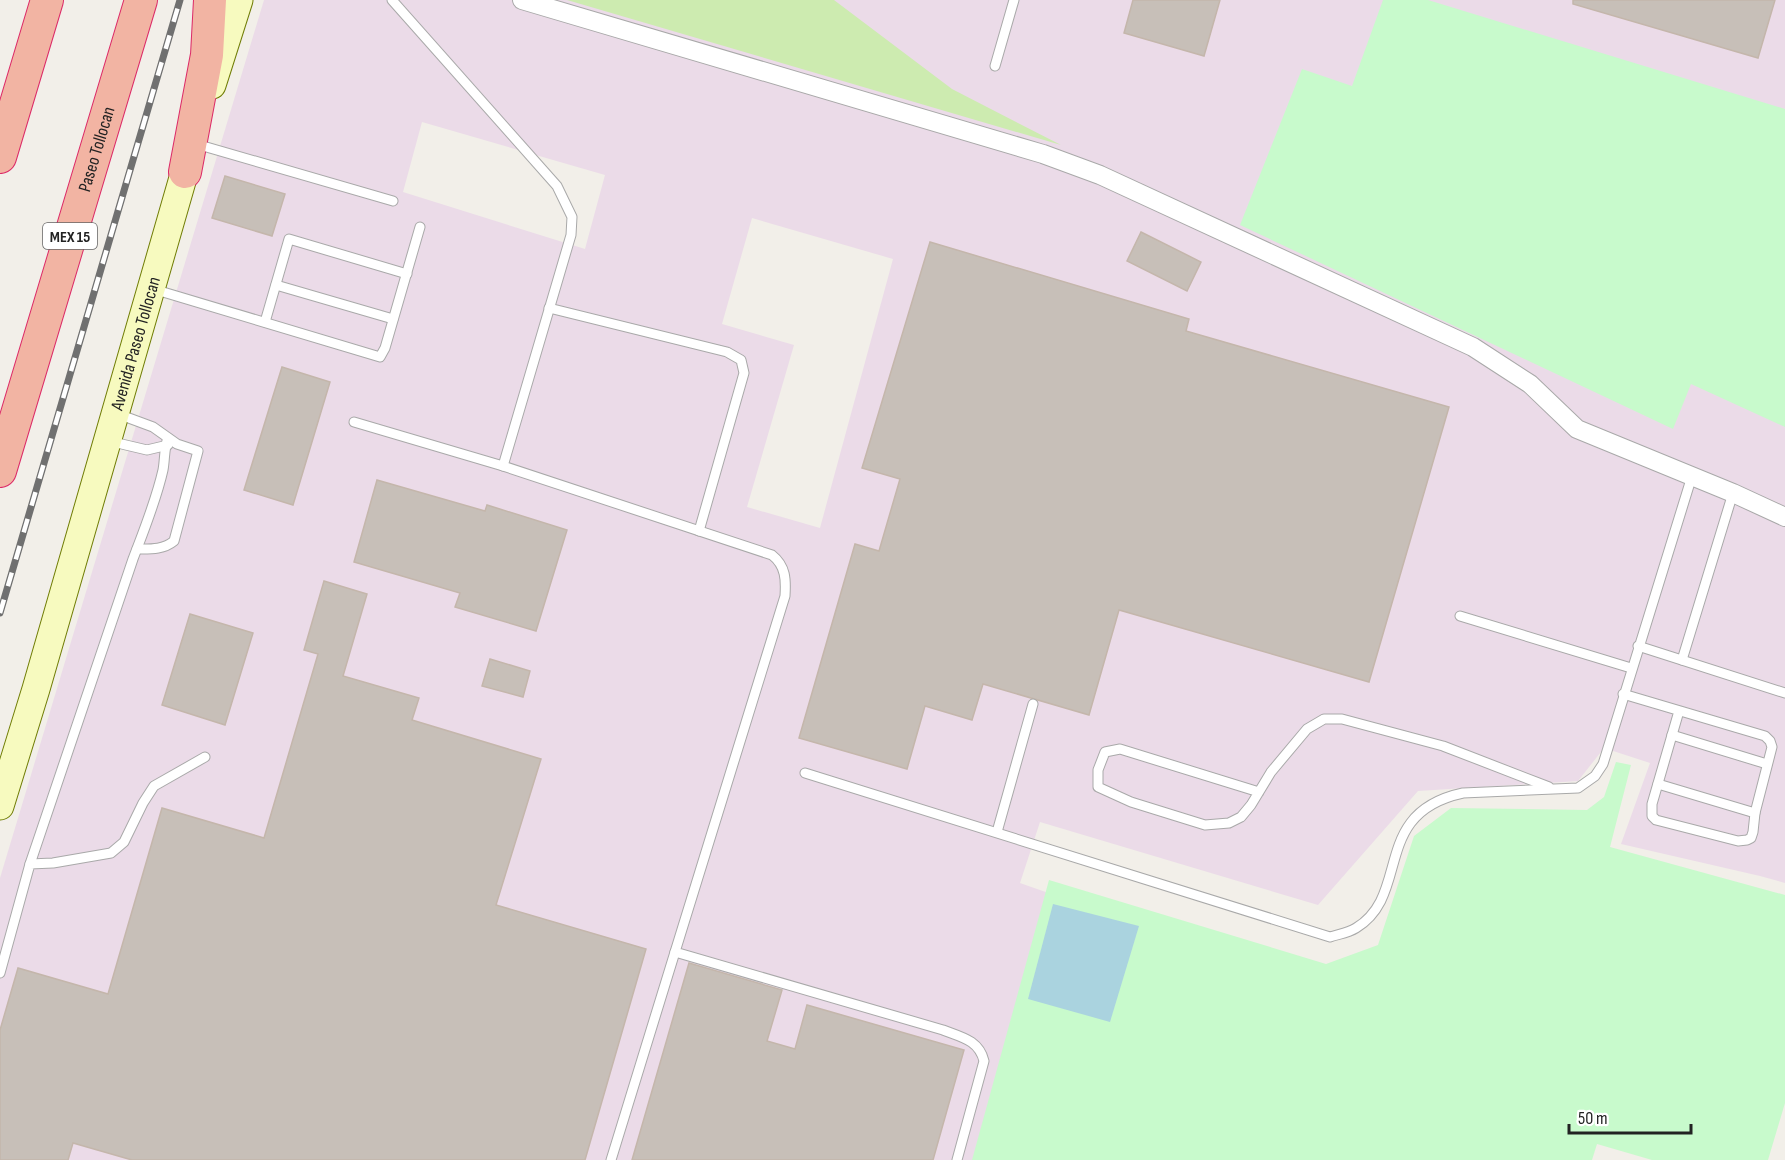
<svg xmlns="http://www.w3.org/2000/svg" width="1785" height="1160" font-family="'Sofia Sans Condensed',sans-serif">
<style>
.industrial{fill:#ebdbe8;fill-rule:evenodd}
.grass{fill:#cdebb0}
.park{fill:#c8facc}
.water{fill:#aad3df}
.building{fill:#c7bfb8;stroke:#c4b6ab;stroke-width:1.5}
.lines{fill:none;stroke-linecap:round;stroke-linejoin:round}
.service-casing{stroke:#a9a9a9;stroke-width:11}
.minor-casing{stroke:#a9a9a9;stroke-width:20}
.secondary-casing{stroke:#707d05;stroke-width:29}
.trunk-casing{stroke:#dc2a67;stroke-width:34}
.service{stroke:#fff;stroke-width:9}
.minor{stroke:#fff;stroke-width:18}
.secondary{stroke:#f7fabf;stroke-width:27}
.trunk{stroke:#f2b4a3;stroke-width:32}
.rail-casing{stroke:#707070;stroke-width:7}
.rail{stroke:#fff;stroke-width:4.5;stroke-dasharray:14;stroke-linecap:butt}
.labels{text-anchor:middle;stroke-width:4.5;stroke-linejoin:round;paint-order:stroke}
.shield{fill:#fff;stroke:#646464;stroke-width:1.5}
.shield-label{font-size:16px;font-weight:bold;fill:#222}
.street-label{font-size:18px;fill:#222;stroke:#fff}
</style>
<rect width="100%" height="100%" fill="#f2efe9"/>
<!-- industrial -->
<path class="industrial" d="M264,0H1785V883L1760,876L1621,844L1650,763L1604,748L1578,781L1418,791L1318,905L1040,822L1020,883L1057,896L982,1160H0V878ZM422,122L605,175L585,249L403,192ZM752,218L893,259L820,528L747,507L794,345L722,324Z"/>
<!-- grass -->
<path class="grass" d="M567,0H834L952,89L1061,145Z"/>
<!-- park -->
<g class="park">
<path d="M1383,0H1428L1785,109V427L1691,384L1673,429L1240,225L1302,69L1352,86Z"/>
<path d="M1616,762L1631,765L1610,847L1785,895V1103L1768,1160H1652L1597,1144L1592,1160H972L1049,880L1326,964L1378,945L1414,836L1451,808L1587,810L1604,797Z"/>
</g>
<!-- water -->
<path class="water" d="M1053,904L1139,926L1110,1022L1028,999Z"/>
<!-- building -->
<g class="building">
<path d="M1133,0H1220L1204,56L1124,33Z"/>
<path d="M1573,0H1775L1758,58L1573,4Z"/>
<path d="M225,176L285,194L272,236L212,218Z"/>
<path d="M1141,232L1201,262L1187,291L1127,261Z"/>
<path d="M930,242L1189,319L1186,331L1449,407L1369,682L1119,610L1089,715L983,684L972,720L925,706L907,769L799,738L855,544L879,551L900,479L862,468Z"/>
<path d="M282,367L330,382L293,505L244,490Z"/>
<path d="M377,480L485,511L487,505L567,530L536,631L455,607L460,593L354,562Z"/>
<path d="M324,581L367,594L343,676L419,698L412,720L541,759L496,905L646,949L585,1160H132L73,1143L68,1160H0V1030L18,968L108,994L162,808L264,838L318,654L304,650Z"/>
<path d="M190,614L253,633L225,725L162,705Z"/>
<path d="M490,659L530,671L523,697L482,686Z"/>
<path d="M689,963L782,990L767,1041L795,1049L807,1005L964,1050L933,1160H632Z"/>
</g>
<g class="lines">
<!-- service casing -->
<g class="service-casing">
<g id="service">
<path d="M392,0L557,186L572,217L571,235L503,466L772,555C786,566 786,580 785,596L675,952L943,1030C961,1037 979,1040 984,1061L957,1160"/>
<path d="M995,66L1014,0"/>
<path d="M196,144L393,201"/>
<path d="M276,285L393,319"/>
<path d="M153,289L380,357L385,348L420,227"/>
<path d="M549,308L727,352L741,360L744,373L699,531"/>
<path d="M265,322L289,239L407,274"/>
<path d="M118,414L153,427L177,444L198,451L174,541C163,550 150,549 137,549"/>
<path d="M354,422L503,466"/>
<path d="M109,441L147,450L168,445"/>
<path d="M1460,616L1631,668"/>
<path d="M1638,646L1785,693"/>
<path d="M1682,660L1733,493"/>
<path d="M1623,694L1765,736L1770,741L1772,747L1755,813L1753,832L1751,838L1747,840L1738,841L1656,820L1652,816V804L1679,711"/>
<path d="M1672,735L1767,764"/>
<path d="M805,773L1330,937C1339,934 1348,933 1356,928C1412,894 1370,813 1463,793L1578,788L1595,776L1603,764L1692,476"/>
<path d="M1658,784L1755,813"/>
<path d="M1259,792L1120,749L1105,752L1098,770V787L1131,802L1205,825L1229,823L1241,817L1251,805L1271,772L1307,729L1324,719H1342L1443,746L1549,787"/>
<path d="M997,832L1033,704"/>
<path d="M30,864L133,559C144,530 156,501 163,470C165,459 164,448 168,438"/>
<path d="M0,973L30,864L53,863L111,853L124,842L143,803L154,786L205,757"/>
<path d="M611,1160L675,952"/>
</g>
</g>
<!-- minor casing -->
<g class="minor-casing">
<path id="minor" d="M522,0L1043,154L1100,175L1473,347L1530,384L1577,429L1733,493L1785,517"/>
</g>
<!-- secondary casing -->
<g class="secondary-casing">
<g id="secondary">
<path d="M212,85L239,0"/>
<path id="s1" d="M0,806L36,689L191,150"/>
</g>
</g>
<!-- trunk casing -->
<g class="trunk-casing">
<g id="trunk">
<path d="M0,157L47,0"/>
<path d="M185,172L207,55L210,0"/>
<path id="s2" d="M0,471L141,0"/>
</g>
</g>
<!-- service -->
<use href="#service" class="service"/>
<!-- minor -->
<use href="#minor" class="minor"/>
<!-- secondary -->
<use href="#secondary" class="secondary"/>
<!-- trunk -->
<use href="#trunk" class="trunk"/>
<!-- rail casing -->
<g class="rail-casing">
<path id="rail" d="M0,613L180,0"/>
</g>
<!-- rail -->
<use href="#rail" class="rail"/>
</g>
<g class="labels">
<!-- shield labels -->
<rect class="shield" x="43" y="223" width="54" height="26" rx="4.5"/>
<g class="shield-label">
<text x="70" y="242">MEX 15</text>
</g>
<!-- street labels -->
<g class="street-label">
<text dy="6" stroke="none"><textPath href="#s2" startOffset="336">Paseo Tollocan</textPath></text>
<text dy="6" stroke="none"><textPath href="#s1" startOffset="482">Avenida Paseo Tollocan</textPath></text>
</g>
</g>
<!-- scale -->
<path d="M1569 1124v9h122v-9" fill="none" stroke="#222222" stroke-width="3"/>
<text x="1578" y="1124" font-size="18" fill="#222222" stroke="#ffffff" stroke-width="4.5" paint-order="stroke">50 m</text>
</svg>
